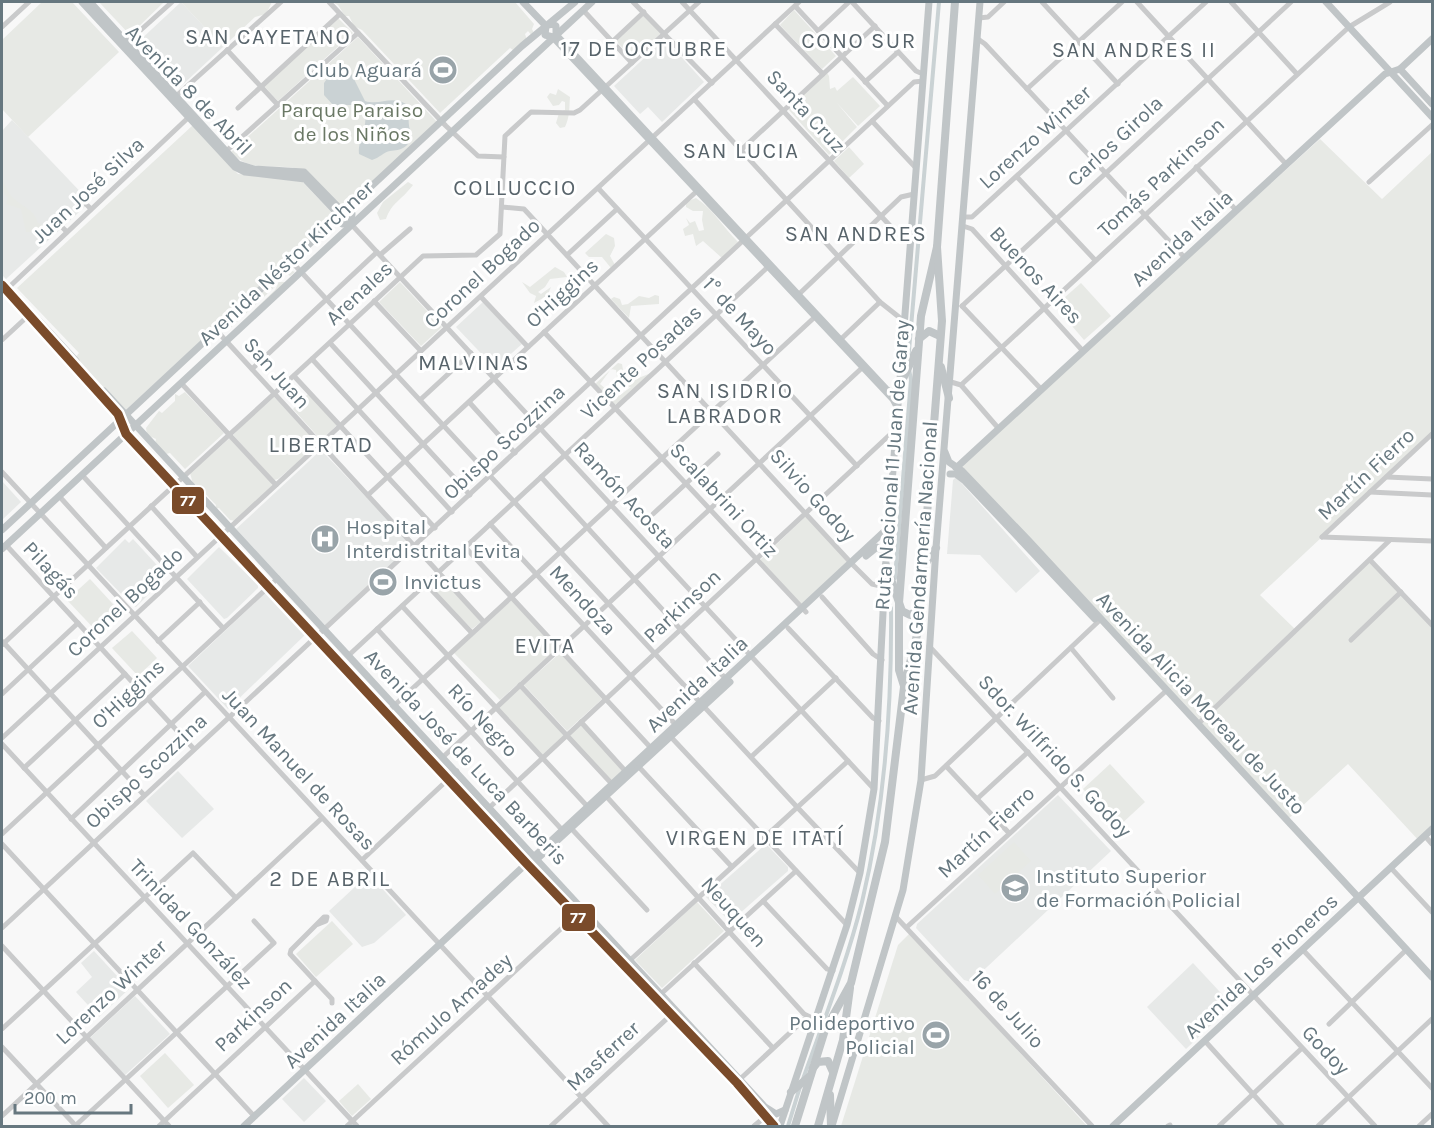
<svg xmlns="http://www.w3.org/2000/svg" width="1434" height="1128" font-family="Karla,sans-serif">
<style>
.built{fill:#e7e9e8}
.green{fill:#e7e9e5;fill-rule:evenodd}
.water{fill:#cad2d4}
.lines{fill:none;stroke-linecap:round;stroke-linejoin:round}
.canal{stroke:#cad2d4;stroke-width:4}
.minor{stroke:#c9cacb;stroke-width:5}
.major{stroke:#c0c5c7;stroke-width:7}
.highway{stroke:#c0c5c7;stroke-width:8}
.bus-1-casing{stroke:#fff;stroke-width:14}
.bus-1{stroke:#7a4b2a;stroke-width:9}
.labels{text-anchor:middle;stroke-width:6;stroke-linejoin:round;paint-order:stroke}
.poi-label{font-size:21px;fill:#66777f;stroke:#fff;text-anchor:start}
.street-label{font-size:21px;fill:#66777f;stroke:#fff}
.park-label{font-size:21px;fill:#6a7865;stroke:#fff}
.neighbourhood-label{font-size:22px;letter-spacing:1.5px;fill:#58646b;stroke:#fff}
.line-badge{stroke:#fff;stroke-width:2}
.badge-label{font-size:16px;text-anchor:middle;font-weight:bold;fill:#fff}
</style>
<rect width="100%" height="100%" fill="#f8f8f8"/>
<!-- built -->
<g class="built">
<path d="M181,2L223,47L179,88L137,43Z"/>
<path d="M665,39L704,82L662,122L648,107L640,114L614,86Z"/>
<path d="M12,120L90,202L6,279L2,275V131Z"/>
<path d="M483,302L522,344L495,368L456,327Z"/>
<path d="M321,450L412,545L326,626L236,529Z"/>
<path d="M956,477L1040,571L1016,593L980,555L947,554L953,480Z"/>
<path d="M2,481L21,502L2,520Z"/>
<path d="M125,539L129,543L133,539L167,576L136,607L133,606L96,568Z"/>
<path d="M219,547L258,585V588L227,618L224,619L187,579Z"/>
<path d="M266,592L305,635L228,709L188,666Z"/>
<path d="M178,771L214,809L182,838L146,801Z"/>
<path d="M1058,795L1111,851L971,982L964,980L916,928L917,924Z"/>
<path d="M766,844L788,867V871L730,922L706,897Z"/>
<path d="M369,874L406,915L374,943L362,947L329,911Z"/>
<path d="M94,951L129,989L99,1017L76,992L92,977L81,963Z"/>
<path d="M1193,963L1232,1005L1186,1049L1147,1007Z"/>
<path d="M135,996L170,1034L125,1075L90,1038Z"/>
<path d="M304,1078L326,1101L304,1122L282,1099Z"/>
</g>
<!-- green -->
<g class="green">
<path d="M42,2H72L119,52L28,137L2,109V40Z"/>
<path d="M99,2H164L130,35Z"/>
<path d="M181,2H272L266,14L255,17L223,47Z"/>
<path d="M332,2H515L534,24L532,29L534,33L532,36L528,31L525,34L527,40L513,50L510,48L440,113L362,30L354,26L349,16H345L338,5Z"/>
<path d="M794,10L836,56L822,69L780,25Z"/>
<path d="M644,15L661,33L633,59L616,41Z"/>
<path d="M338,18L353,33L278,101L264,86Z"/>
<path d="M358,37L437,122L343,208L305,170C279,162 251,175 231,152Z"/>
<path d="M827,73L829,76L830,89L835,87L837,91L853,77L880,106L858,126L837,103L857,127L829,155L788,109Z"/>
<path d="M558,89L570,97C569,109 570,116 565,127L560,128L556,123L559,113L565,110V102L562,101L559,105L553,106L547,97L550,93L556,95Z"/>
<path d="M193,125L238,174L300,179L335,216L126,410L75,358L79,353L17,288Z"/>
<path d="M1320,139L1382,199L1432,152V434L1260,595L1297,631L1370,561L1432,626V833L1421,843L1348,764L1287,820L959,466Z"/>
<path d="M849,147L864,164L849,178L834,161Z"/>
<path d="M2,180C6,185 8,193 12,197C20,205 35,210 38,223L45,227L47,234L44,236L37,232H26L21,209L6,204L8,198L4,193Z"/>
<path d="M408,182L413,185C401,201 392,202 386,219L380,220L377,213L383,202Z"/>
<path d="M696,198C713,209 722,226 738,242L722,258L703,241L696,246L693,234L685,236L683,229L689,225L686,218L690,223L695,221L699,231L704,230L702,220L703,211H693L686,207V202Z"/>
<path d="M606,234L614,238L615,246L610,256L615,265L611,268L602,257H589L585,253Z"/>
<path d="M555,267L564,272L567,277L550,279L545,287L538,292L541,294L551,287L547,296L534,303L536,296L530,293L522,282L530,287Z"/>
<path d="M287,269L295,272L290,276L286,273L279,282H286L229,334L275,290L278,284L227,331L229,325Z"/>
<path d="M400,282L442,327L421,346L379,302Z"/>
<path d="M1081,283L1111,316L1084,340L1055,306Z"/>
<path d="M655,295L659,296V304L631,306L629,318L611,299L614,297L620,299L622,305L628,304L639,296L649,298Z"/>
<path d="M618,363L622,364L623,370L631,381L651,373L620,402L614,405L595,384ZM611,369L616,370L617,377L615,382L623,388L631,387L616,398L600,384Z"/>
<path d="M185,392L224,433L185,469L170,453L166,454L155,443L156,439L147,435L146,428L159,411L162,413L175,401V394L179,396Z"/>
<path d="M309,393L338,424L321,440L293,409Z"/>
<path d="M273,396L319,444L278,479L274,480L233,435Z"/>
<path d="M230,438L271,480L272,486L235,521L230,520L219,508L215,509L216,505L197,485L193,484L190,473Z"/>
<path d="M806,516L850,563L803,606L760,560Z"/>
<path d="M438,575L481,622L472,629L429,585Z"/>
<path d="M90,579L123,615L100,635L67,600Z"/>
<path d="M512,600L558,648L500,700L454,653Z"/>
<path d="M132,631L157,658L138,676L112,648Z"/>
<path d="M560,653L602,699L567,731L524,685Z"/>
<path d="M520,687L566,735L543,758L498,708Z"/>
<path d="M582,724L623,772L612,781L569,736Z"/>
<path d="M1110,764L1145,802L1118,827L1083,789Z"/>
<path d="M1014,842L1031,861L995,894L978,875Z"/>
<path d="M697,902L724,931L662,988L635,960Z"/>
<path d="M332,921L353,944L316,977L296,954Z"/>
<path d="M910,933L1087,1126H841L898,945Z"/>
<path d="M165,1053L194,1085L168,1108L140,1076Z"/>
<path d="M358,1084L371,1099L352,1116L339,1101Z"/>
</g>
<!-- water -->
<path class="water" d="M347,71L352,75L365,101C380,106 391,95 406,104C411,115 406,124 412,135C409,148 401,150 390,151C384,152 379,158 372,160L359,154C357,137 375,119 358,105H333L324,95V83L329,76Z"/>
<g class="lines">
<!-- canal -->
<g class="canal">
<path d="M908,362L939,2"/>
<path d="M895,578L911,380L909,369"/>
<path d="M803,1079C824,1020 847,962 862,902C885,806 892,706 891,608"/>
<path d="M788,1126L800,1087"/>
</g>
<!-- minor -->
<g class="minor">
<path d="M329,2L446,126L478,156L504,157"/>
<path d="M633,2L712,83"/>
<path d="M682,2L894,230L911,233"/>
<path d="M852,2L916,71L923,74"/>
<path d="M1042,2L1118,84"/>
<path d="M1137,2L1286,164"/>
<path d="M1231,2L1297,74"/>
<path d="M795,6L888,106"/>
<path d="M583,10L632,63"/>
<path d="M979,18L988,17L1004,2"/>
<path d="M775,24L823,74"/>
<path d="M2,27L29,2"/>
<path d="M818,31L849,2"/>
<path d="M978,39L985,44L1185,258"/>
<path d="M612,42L644,12"/>
<path d="M124,45L172,2"/>
<path d="M227,50L278,105"/>
<path d="M865,82L898,52"/>
<path d="M1027,89L1122,2"/>
<path d="M175,97L281,2"/>
<path d="M694,99L880,302L904,321"/>
<path d="M238,108L340,14"/>
<path d="M872,121L916,168"/>
<path d="M741,150L875,26"/>
<path d="M224,153L358,33"/>
<path d="M1196,167L1236,210"/>
<path d="M1017,177L1095,260"/>
<path d="M1369,182L1432,125"/>
<path d="M598,188L857,466"/>
<path d="M84,202L91,209"/>
<path d="M502,207L524,209L854,566L872,584L885,587"/>
<path d="M963,217H972L1206,2"/>
<path d="M63,219L61,226L67,232"/>
<path d="M351,224L874,789"/>
<path d="M963,226L972,229L1082,350"/>
<path d="M380,255L410,229"/>
<path d="M567,255L617,209"/>
<path d="M291,261L797,807L860,873"/>
<path d="M6,290L190,116"/>
<path d="M797,296L901,197L914,194"/>
<path d="M481,297L528,347"/>
<path d="M374,301L421,351"/>
<path d="M962,306L1291,2"/>
<path d="M962,306L1041,389"/>
<path d="M217,331L484,622"/>
<path d="M544,332L806,612"/>
<path d="M2,340L29,315"/>
<path d="M839,341L880,302"/>
<path d="M330,343L470,495"/>
<path d="M312,359L452,512"/>
<path d="M252,369L377,252"/>
<path d="M294,376L435,528"/>
<path d="M951,382L961,385L999,429"/>
<path d="M181,383L276,485"/>
<path d="M961,385L1349,27L1390,2"/>
<path d="M420,400L471,353"/>
<path d="M469,402L515,453"/>
<path d="M2,472L608,1126"/>
<path d="M82,475L223,628"/>
<path d="M541,477L726,679"/>
<path d="M1387,477L1432,479"/>
<path d="M1370,492L1432,495"/>
<path d="M368,495L698,190"/>
<path d="M59,496L106,548"/>
<path d="M151,506L197,557"/>
<path d="M653,514L718,454"/>
<path d="M490,524L676,725"/>
<path d="M1322,537L1432,434"/>
<path d="M1322,537L1432,541"/>
<path d="M6,545L194,749"/>
<path d="M465,547L651,748"/>
<path d="M1370,560L1432,625"/>
<path d="M426,584L472,633"/>
<path d="M822,597L873,654L882,660"/>
<path d="M402,606L587,806"/>
<path d="M788,628L873,718L879,721"/>
<path d="M377,629L565,833"/>
<path d="M1351,640L1401,592"/>
<path d="M158,641L200,602"/>
<path d="M3,642L144,795"/>
<path d="M2,645C141,514 283,387 423,256L476,255L500,234L505,136L531,112L574,113L580,110L699,2"/>
<path d="M929,646L1375,1126"/>
<path d="M1071,648L1113,698"/>
<path d="M349,655L770,265"/>
<path d="M520,685L612,784"/>
<path d="M2,694L78,623"/>
<path d="M386,713L817,315"/>
<path d="M581,722L628,774"/>
<path d="M1198,724L1390,540"/>
<path d="M670,736L847,925"/>
<path d="M2,738L799,2"/>
<path d="M2,744L357,1126"/>
<path d="M443,757L864,366"/>
<path d="M751,757L836,678"/>
<path d="M638,766L732,867"/>
<path d="M946,766L1009,833"/>
<path d="M24,768L125,674"/>
<path d="M921,780L935,776L1101,619"/>
<path d="M606,796L804,1014L816,1020"/>
<path d="M977,799L1028,752"/>
<path d="M490,807L896,429"/>
<path d="M71,819L205,692"/>
<path d="M569,826L647,910"/>
<path d="M2,834L278,578"/>
<path d="M1425,836L1432,844"/>
<path d="M2,844L255,1117"/>
<path d="M362,860L457,771"/>
<path d="M1391,868L1432,912"/>
<path d="M763,901L827,969L833,971"/>
<path d="M896,917L1092,1126"/>
<path d="M908,926L1167,690"/>
<path d="M2,928L914,82L923,81"/>
<path d="M2,946L169,1126"/>
<path d="M1303,950L1432,1088"/>
<path d="M628,962L848,761"/>
<path d="M694,963L772,1047"/>
<path d="M315,981L332,999V1003"/>
<path d="M662,993L796,871"/>
<path d="M1329,1024L1404,952"/>
<path d="M2,1029L193,853L236,898"/>
<path d="M1205,1041L1282,1126"/>
<path d="M2,1047L76,1126"/>
<path d="M738,1081L807,1017"/>
<path d="M2,1116L322,818"/>
<path d="M75,1126L274,943L254,921"/>
<path d="M159,1126L315,981L290,954L291,950L324,917H327L326,921L316,925"/>
<path d="M347,1126L577,914"/>
<path d="M551,1126L673,1013"/>
<path d="M754,1126L766,1116"/>
<path d="M1168,1126L1170,1125"/>
<path d="M1219,1126L1301,1049"/>
<path d="M1318,1126L1432,1019"/>
<path d="M1419,1126L1432,1114"/>
</g>
<!-- major -->
<g class="major">
<path d="M82,2L235,167L245,172L305,179L340,216L342,224H351L352,214L343,212L304,172L254,169L238,164L90,2"/>
<path d="M523,2L546,26"/>
<path d="M1326,2L1432,117"/>
<path d="M1400,69L1432,104"/>
<path d="M2,285L118,414L126,434L527,864L737,1083L774,1126"/>
<path d="M39,321L76,361"/>
<path d="M104,391L765,1107L776,1114L785,1110"/>
<path d="M899,410L893,399L553,37L545,35L546,26L552,24L556,26V35L886,389L891,393L899,388"/>
<path d="M945,452L949,462L962,471L1029,541L1432,977"/>
<path d="M956,468L1385,74L1400,69L1432,39"/>
<path d="M950,474H956L965,481L1095,619"/>
<path d="M2,530L522,46L575,2"/>
<path d="M2,549L592,2"/>
<path d="M866,556L877,547L887,554"/>
<path d="M535,861L730,682"/>
<path d="M244,1126L889,527"/>
<path d="M780,1126L847,925L860,873L874,789L885,574L929,2"/>
<path d="M832,1126L903,890L921,780L936,548L980,2"/>
<path d="M1113,1126L1432,829"/>
</g>
<!-- highway -->
<g class="highway">
<path d="M919,339L929,331L940,336"/>
<path d="M941,367L949,398"/>
<path d="M900,385L916,351"/>
<path d="M886,565L902,611L910,615L920,609"/>
<path d="M924,566L936,548"/>
<path d="M904,686L899,670V603L921,316L937,247L955,2"/>
<path d="M813,1068L818,1062L828,1061L833,1072"/>
<path d="M791,1092L810,1076"/>
<path d="M830,1095L831,1126"/>
<path d="M795,1126L825,1030L851,983L885,842L904,687L918,631L942,321L937,247"/>
<path d="M818,1126L843,1040L850,988"/>
</g>
<!-- bus-1 casing -->
<g class="bus-1-casing">
<path id="bus-1" d="M2,285L118,414L126,434L527,864L737,1083L774,1126"/>
</g>
<!-- bus-1 -->
<use href="#bus-1" class="bus-1"/>
</g>
<!-- icons -->
<defs>
<g id="stadium-disc" transform="scale(1.5)"><circle r="9.5" fill="#99a4a9" stroke="#fff"/><path d="M0-5a6.5 5 0 1 0 0 10a6.5 5 0 1 0 0-10ZM-3.5-1.8h7v3.6h-7Z" fill="#fff"/></g>
<g id="hospital-disc" transform="scale(1.5)"><circle r="9.5" fill="#99a4a9" stroke="#fff"/><path d="M-5-5h3v3.5h4V-5h3V5h-3V1.5h-4V5h-3Z" fill="#fff"/></g>
<g id="university-disc" transform="scale(1.5)"><circle r="9.5" fill="#99a4a9" stroke="#fff"/><path d="M0-5L7-2L0 1L-7-2ZM-4 1L0 2.5L4 1V4Q0 6-4 4Z" fill="#fff"/></g>
</defs>
<g fill-rule="evenodd">
<use href="#stadium-disc" x="443" y="70"/>
<use href="#hospital-disc" x="325" y="539"/>
<use href="#stadium-disc" x="383" y="582"/>
<use href="#university-disc" x="1015" y="888"/>
<use href="#stadium-disc" x="936" y="1035"/>
</g>
<g class="labels">
<!-- poi labels -->
<g class="poi-label">
<text x="422" y="77" text-anchor="end">Club Aguará</text>
<text x="346" y="534">Hospital<tspan x="346" dy="24">Interdistrital Evita</tspan></text>
<text x="404" y="589">Invictus</text>
<text x="1036" y="883">Instituto Superior<tspan x="1036" dy="24">de Formación Policial</tspan></text>
<text x="915" y="1030" text-anchor="end">Polideportivo<tspan x="915" dy="24">Policial</tspan></text>
</g>
<!-- street labels -->
<g class="street-label">
<text transform="translate(189 90) rotate(46)" y="7">Avenida 8 de Abril</text>
<text transform="translate(806 111) rotate(47)" y="7">Santa Cruz</text>
<text transform="translate(1035 137) rotate(-42)" y="7">Lorenzo Winter</text>
<text transform="translate(1115 141) rotate(-43)" y="7">Carlos Girola</text>
<text transform="translate(1161 177) rotate(-43)" y="7">Tomás Parkinson</text>
<text transform="translate(88 190) rotate(-43)" y="7">Juan José Silva</text>
<text transform="translate(1182 238) rotate(-43)" y="7">Avenida Italia</text>
<text transform="translate(286 263) rotate(-43)" y="7">Avenida Néstor Kirchner</text>
<text transform="translate(482 273) rotate(-43)" y="7">Coronel Bogado</text>
<text transform="translate(1036 275) rotate(47)" y="7">Buenos Aires</text>
<text transform="translate(359 293) rotate(-43)" y="7">Arenales</text>
<text transform="translate(562 293) rotate(-43)" y="7">O'Higgins</text>
<text transform="translate(740 316) rotate(47)" y="7">1° de Mayo</text>
<text transform="translate(641 362) rotate(-43)" y="7">Vicente Posadas</text>
<text transform="translate(277 373) rotate(48)" y="7">San Juan</text>
<text transform="translate(504 442) rotate(-43)" y="7">Obispo Scozzina</text>
<text transform="translate(892 465) rotate(-86)" y="7">Ruta Nacional 11 Juan de Garay</text>
<text transform="translate(1366 474) rotate(-43)" y="7">Martín Fierro</text>
<text transform="translate(625 495) rotate(47)" y="7">Ramón Acosta</text>
<text transform="translate(813 495) rotate(48)" y="7">Silvio Godoy</text>
<text transform="translate(724 500) rotate(47)" y="7">Scalabrini Ortiz</text>
<text transform="translate(920 568) rotate(-86)" y="7">Avenida Gendarmería Nacional</text>
<text transform="translate(51 570) rotate(47)" y="7">Pilagás</text>
<text transform="translate(583 600) rotate(47)" y="7">Mendoza</text>
<text transform="translate(125 602) rotate(-43)" y="7">Coronel Bogado</text>
<text transform="translate(682 606) rotate(-43)" y="7">Parkinson</text>
<text transform="translate(697 684) rotate(-43)" y="7">Avenida Italia</text>
<text transform="translate(128 694) rotate(-43)" y="7">O'Higgins</text>
<text transform="translate(1201 703) rotate(47)" y="7">Avenida Alicia Moreau de Justo</text>
<text transform="translate(483 720) rotate(47)" y="7">Río Negro</text>
<text transform="translate(1055 756) rotate(47)" y="7">Sdor. Wilfrido S. Godoy</text>
<text transform="translate(466 757) rotate(47)" y="7">Avenida José de Luca Barberis</text>
<text transform="translate(299 769) rotate(47)" y="7">Juan Manuel de Rosas</text>
<text transform="translate(146 771) rotate(-43)" y="7">Obispo Scozzina</text>
<text transform="translate(986 832) rotate(-43)" y="7">Martín Fierro</text>
<text transform="translate(734 912) rotate(48)" y="7">Neuquen</text>
<text transform="translate(191 924) rotate(47)" y="7">Trinidad González</text>
<text transform="translate(1261 966) rotate(-43)" y="7">Avenida Los Pioneros</text>
<text transform="translate(111 992) rotate(-43)" y="7">Lorenzo Winter</text>
<text transform="translate(451 1009) rotate(-42)" y="7">Rómulo Amadey</text>
<text transform="translate(1008 1009) rotate(48)" y="7">16 de Julio</text>
<text transform="translate(253 1015) rotate(-43)" y="7">Parkinson</text>
<text transform="translate(335 1020) rotate(-43)" y="7">Avenida Italia</text>
<text transform="translate(1326 1050) rotate(47)" y="7">Godoy</text>
<text transform="translate(603 1056) rotate(-43)" y="7">Masferrer</text>
</g>
<!-- park labels -->
<g class="park-label">
<text x="352" y="117">Parque Paraiso<tspan x="352" dy="24">de los Niños</tspan></text>
</g>
<!-- neighbourhood labels -->
<g class="neighbourhood-label">
<text x="268" y="44">SAN CAYETANO</text>
<text x="859" y="48">CONO SUR</text>
<text x="644" y="56">17 DE OCTUBRE</text>
<text x="1134" y="57">SAN ANDRES II</text>
<text x="741" y="158">SAN LUCIA</text>
<text x="515" y="195">COLLUCCIO</text>
<text x="856" y="241">SAN ANDRES</text>
<text x="474" y="370">MALVINAS</text>
<text x="725" y="398">SAN ISIDRIO<tspan x="725" dy="25">LABRADOR</tspan></text>
<text x="321" y="452">LIBERTAD</text>
<text x="545" y="653">EVITA</text>
<text x="755" y="845">VIRGEN DE ITATÍ</text>
<text x="330" y="886">2 DE ABRIL</text>
</g>
</g>
<g class="line-badge">
<rect x="171" y="486" width="34" height="29" rx="6" fill="#7a4b2a"/>
<rect x="561" y="903" width="35" height="29" rx="6" fill="#7a4b2a"/>
</g>
<g class="badge-label">
<text x="188" y="506">77</text>
<text x="578" y="923">77</text>
</g>
<!-- border -->
<rect width="1434" height="1128" fill="none" stroke="#66777f" stroke-width="6"/>
<!-- scale -->
<path d="M15 1104v9h116v-9" fill="none" stroke="#66777f" stroke-width="3"/>
<text x="24" y="1104" font-size="18" fill="#66777f" stroke="#ffffff" stroke-width="4.5" paint-order="stroke">200 m</text>
</svg>
